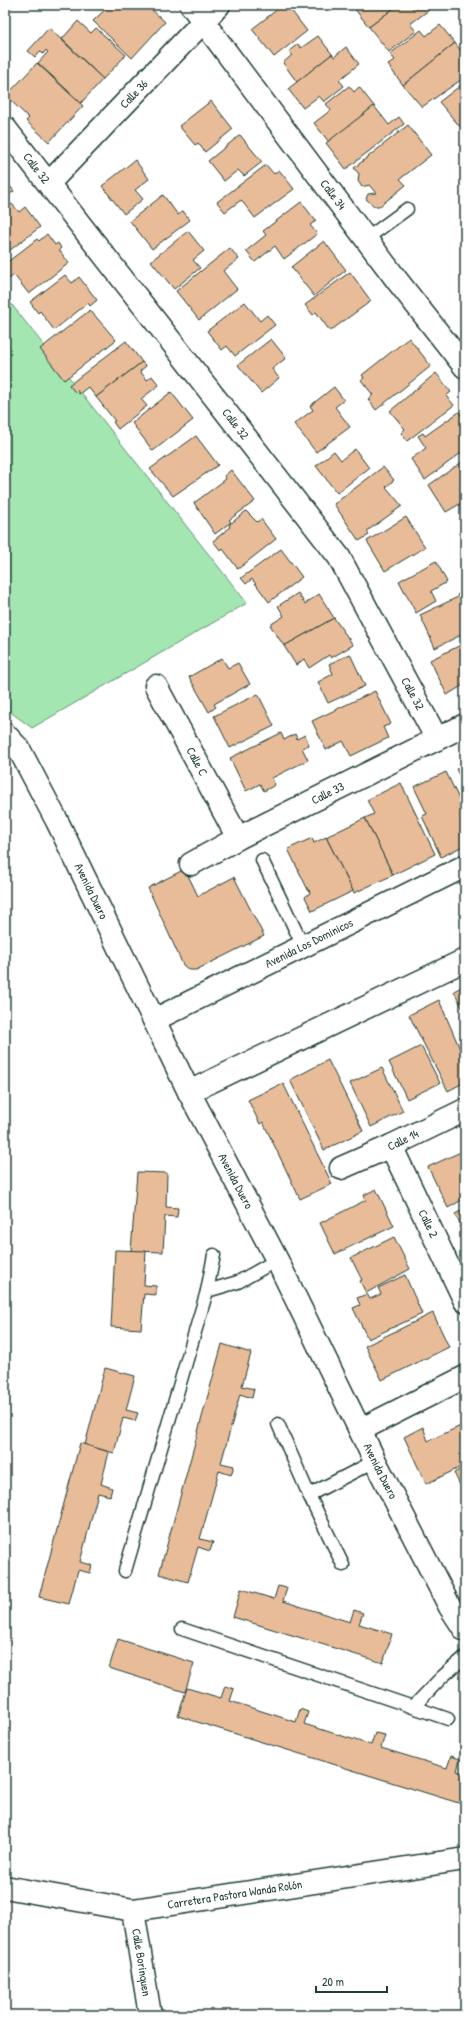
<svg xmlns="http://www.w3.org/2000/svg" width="470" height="2020" font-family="'Patrick Hand',sans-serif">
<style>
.green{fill:#a3e6b1;stroke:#619272}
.building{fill:#e9bc99;stroke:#1f3d34}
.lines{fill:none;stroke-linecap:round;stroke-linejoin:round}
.lane-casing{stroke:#1f3d34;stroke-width:15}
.street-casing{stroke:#1f3d34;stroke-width:25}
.secondary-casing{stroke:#1f3d34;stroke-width:25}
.lane{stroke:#fff;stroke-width:12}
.street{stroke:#fff;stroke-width:22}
.secondary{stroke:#fff;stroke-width:22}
.labels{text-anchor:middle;stroke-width:3.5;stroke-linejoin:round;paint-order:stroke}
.street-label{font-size:12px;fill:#1f3d34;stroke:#fff}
</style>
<rect width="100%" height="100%" fill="#fff"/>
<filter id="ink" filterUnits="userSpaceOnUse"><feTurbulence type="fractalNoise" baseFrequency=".025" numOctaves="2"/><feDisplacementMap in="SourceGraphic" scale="8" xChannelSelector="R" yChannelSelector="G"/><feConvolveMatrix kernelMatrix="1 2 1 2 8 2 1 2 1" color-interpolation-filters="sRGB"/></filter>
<g filter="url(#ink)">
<!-- green -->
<path class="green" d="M5,296L247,603L32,728L5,708Z"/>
<!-- building -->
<g class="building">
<path d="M110,5H147L165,22L132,58L93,21Z"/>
<path d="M283,5H287L307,31L274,57L252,29Z"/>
<path d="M358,5H398L369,27L354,8Z"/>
<path d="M398,5H411L413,9L418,5H425L429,10L410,24L416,31L389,52L369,27Z"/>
<path d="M78,21L91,33L96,28L126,55L103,79L62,39Z"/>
<path d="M440,25L455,43L403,85L388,65L395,60L390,54L421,30L426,36Z"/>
<path d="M49,28L103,79L81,103L38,63L48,52L46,50L43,54L40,51L35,57L28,51Z"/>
<path d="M318,36L332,54L297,82L283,63L292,55L289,51L298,44L301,48Z"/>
<path d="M455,43L465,56V77L422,107L403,85Z"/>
<path d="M346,47L359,64L339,80L344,86L324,102L319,96L303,108L288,89L332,54L334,57Z"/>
<path d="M37,63L83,106L49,142L26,121L29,118L6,96Z"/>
<path d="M465,82V127L462,129L439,102Z"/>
<path d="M349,86L354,92L359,87L374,106L329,142L314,123L331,110L326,104Z"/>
<path d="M211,101L233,129L205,152L198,143L195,145L179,126Z"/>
<path d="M374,106L389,125L399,117L404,124L346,169L326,143Z"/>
<path d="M408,125L431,155L400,179L406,185L380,206H374L366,199L368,194L376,193L369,185L362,187L358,181L359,174L354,168Z"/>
<path d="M240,135L262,162L244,176L238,170L224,181L208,161Z"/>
<path d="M135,160L149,179L135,190L143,199L124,214L102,186Z"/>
<path d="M266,165L274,174L279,170L294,189L255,218L241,200L225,212L217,202Z"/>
<path d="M5,180L14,191L5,198Z"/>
<path d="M163,195L178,215L183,211L190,220L152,249L130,221Z"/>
<path d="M301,202L316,221L310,225L317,234L284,259L275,246L255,262L246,251L266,235L263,231Z"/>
<path d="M12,204L19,212L25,207L40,227L5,254V209Z"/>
<path d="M188,231L204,251L193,260L200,268L174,289L151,261Z"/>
<path d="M47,234L55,245L58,243L61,248L59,250L69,263L29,294L14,275L5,282V264L37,239L39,241Z"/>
<path d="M324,241L346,270L314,296L291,267Z"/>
<path d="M230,248L239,259L223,271L237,289L199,320L176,291Z"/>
<path d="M350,272L371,301L330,331L316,312L313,315L305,305Z"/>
<path d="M65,275L72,283L79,277L97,300L90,306L88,303L54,330L40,311L38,313L30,302Z"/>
<path d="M245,302L260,321L267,315L275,325L235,356L227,346L222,350L207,331Z"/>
<path d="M90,310L116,340L64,380L40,349Z"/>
<path d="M409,338L431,366L376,410L368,399L373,395L361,380L364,378L362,375Z"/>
<path d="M271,339L286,358L272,369L279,378L261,393L238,365Z"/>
<path d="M126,341L142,362L96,397L88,387L79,394L77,390L75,392L69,385Z"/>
<path d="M142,362L146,366L140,371L147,380L152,376L159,385L141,399L147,406L118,429L113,422L115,421L96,397Z"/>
<path d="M436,373L451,392L446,396L454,405L407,441L401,433L405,429L390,411Z"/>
<path d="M334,387L344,400L335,407L350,427L316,452L294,424L313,410L310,406Z"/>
<path d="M171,392L193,420L153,451L132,423Z"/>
<path d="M459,412L465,420V450L425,480L411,459L426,448L418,436L423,433L425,436Z"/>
<path d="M196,436L218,465L173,496L150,469Z"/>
<path d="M355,449L369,468L337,493L316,466L334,451L341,460Z"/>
<path d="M465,460V501L446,512L429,485Z"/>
<path d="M383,467L394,480L386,487L402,506L367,531L369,535L359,541L334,504Z"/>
<path d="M231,470L255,501L229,520L231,522L215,534L194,503L226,479L224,476Z"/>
<path d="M465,501V513L459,504Z"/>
<path d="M246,511L257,522L261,519L276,539L238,569L223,549L221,551L213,541L230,527L229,525Z"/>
<path d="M406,517L425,547L385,571L367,541Z"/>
<path d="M281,549L302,577L269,602L252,579L246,584L241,578Z"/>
<path d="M436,561L447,582L431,591L436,601L416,613L399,581Z"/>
<path d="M465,591V633L435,648L420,615L458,597L457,595Z"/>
<path d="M298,593L305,604L319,594L334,618L284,646L270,625L284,616L278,606Z"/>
<path d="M334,618L353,645L331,658L329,655L309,668L304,659L296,665L284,646Z"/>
<path d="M465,643V684L447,695L430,660Z"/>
<path d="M350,654L365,686L328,703L318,682L333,674L329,664Z"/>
<path d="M222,658L228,668L238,663L250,684L214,704L216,707L209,712L189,677Z"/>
<path d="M375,691L391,724L383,727L388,738L351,756L343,741L326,750L312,721Z"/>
<path d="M258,694L274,726L230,748L214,716Z"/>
<path d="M281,733L284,740L295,734L297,739L305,735L309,745L302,748L308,760L272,778L275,785L264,791L260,784L246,791L230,758Z"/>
<path d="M465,764V787L456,769Z"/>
<path d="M446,772L461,803L465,801V845L441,857L422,816L427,814L414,787Z"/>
<path d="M401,783L435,854L393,875L365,818L374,814L367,800Z"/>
<path d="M365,818L393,875L354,893L326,837Z"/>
<path d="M326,837L353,891L312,911L305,897L310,893L309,890V892L288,849L312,838L314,843Z"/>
<path d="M185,869L198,896L234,877L264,936L196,970H189L183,965L148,888Z"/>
<path d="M465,985V1013L454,991Z"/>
<path d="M439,1000L460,1049L465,1047V1082L448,1091L409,1015Z"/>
<path d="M421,1046L440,1083L407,1099L389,1062Z"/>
<path d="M328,1060L363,1131L324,1150L290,1080Z"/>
<path d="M382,1068L403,1111L371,1127L350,1083Z"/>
<path d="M283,1083L332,1184L300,1199L263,1122L260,1124L248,1100Z"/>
<path d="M465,1150V1198L448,1208L428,1167Z"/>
<path d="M137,1172L167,1173L166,1207L178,1208L177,1217L165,1216L163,1252L131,1251Z"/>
<path d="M376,1189L394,1226L335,1254L320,1223L366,1200L364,1195Z"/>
<path d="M465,1209V1240L459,1226L461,1225L455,1214Z"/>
<path d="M394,1237L410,1269L366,1293L360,1281L362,1280L351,1258Z"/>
<path d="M115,1250L146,1251L144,1285L156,1286V1295L144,1294L141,1329L111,1327Z"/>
<path d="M405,1275L422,1314L368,1339L353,1308L360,1305L357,1298L367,1294L370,1299L381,1294L378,1288Z"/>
<path d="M433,1313L449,1347L382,1380L365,1346Z"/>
<path d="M222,1344L251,1353L242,1386L254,1389L252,1398L240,1394L221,1463L234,1466L231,1475L219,1471L200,1539L213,1542L210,1551L198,1547L188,1582L159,1574Z"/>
<path d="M105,1368L135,1376L126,1410L138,1413L135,1421L123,1418L114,1453L85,1445Z"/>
<path d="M465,1424V1465L426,1484L404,1437L423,1427L428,1441Z"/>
<path d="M80,1443L109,1452L101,1484L112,1488L110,1496L98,1493L80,1562L92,1565L90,1573L78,1570L69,1604L39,1597Z"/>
<path d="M465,1467V1495L454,1473Z"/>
<path d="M278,1586L287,1588L283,1601L350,1622L354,1610L363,1613L359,1624L392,1634L383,1663L233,1617L241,1589L274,1599Z"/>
<path d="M118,1639L194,1663L185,1692L109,1668Z"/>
<path d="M225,1686L234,1689L230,1701L296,1722L300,1709L308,1712L304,1724L371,1745L375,1733L385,1735L381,1748L447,1768L451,1756L460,1759L457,1771L465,1774V1805L178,1716L187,1688L221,1698Z"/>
</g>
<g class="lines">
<!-- lane casing -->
<g class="lane-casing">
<g id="lane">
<path d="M366,239L407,209"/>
<path d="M262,860L303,946"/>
<path d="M207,1291L214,1255"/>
<path d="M278,1424L309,1495"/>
<path d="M343,1565L309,1495L375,1461"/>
<path d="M125,1571L207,1291L238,1282L277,1260"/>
<path d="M182,1629L413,1707"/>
<path d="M448,1719L413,1707L442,1677L465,1657"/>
</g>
</g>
<!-- street casing -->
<g class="street-casing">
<g id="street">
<path id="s1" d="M191,5L396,279L465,367"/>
<path id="s2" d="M5,128L339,557L437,739"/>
<path id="s3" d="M49,183L219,5"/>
<path id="s4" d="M156,686L238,838"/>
<path id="s5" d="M5,734L19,749L57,821L189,1092L277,1260L375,1461L450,1607L465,1630"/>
<path id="s6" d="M191,864L238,838L465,725"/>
<path id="s7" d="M154,1020L465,866"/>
<path d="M189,1092L465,960"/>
<path id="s8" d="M391,1146L465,1301"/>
<path id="s9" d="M341,1168L391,1146L465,1110"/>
<path d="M360,1430L465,1377"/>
<path id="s10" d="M133,1910L150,2015"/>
</g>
</g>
<!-- secondary casing -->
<g class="secondary-casing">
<g id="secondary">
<path id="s11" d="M5,1887L133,1910L465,1859"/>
</g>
</g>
<!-- lane -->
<use href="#lane" class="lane"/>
<!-- street -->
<use href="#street" class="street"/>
<!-- secondary -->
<use href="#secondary" class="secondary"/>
</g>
</g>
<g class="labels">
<!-- street labels -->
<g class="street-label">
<text dy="4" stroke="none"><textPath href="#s3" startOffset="123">Calle 36</textPath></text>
<text dy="4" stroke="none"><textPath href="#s2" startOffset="51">Calle 32</textPath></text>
<text dy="4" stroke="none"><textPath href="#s1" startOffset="237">Calle 34</textPath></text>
<text dy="4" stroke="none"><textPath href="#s2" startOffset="375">Calle 32</textPath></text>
<text dy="4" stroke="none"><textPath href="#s2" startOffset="699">Calle 32</textPath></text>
<text dy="4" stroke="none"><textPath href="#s4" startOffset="86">Calle C</textPath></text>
<text dy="4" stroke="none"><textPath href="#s6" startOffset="154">Calle 33</textPath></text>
<text dy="4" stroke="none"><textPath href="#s5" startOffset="180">Avenida Duero</textPath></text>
<text dy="4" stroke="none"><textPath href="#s7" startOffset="173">Avenida Los Dominicos</textPath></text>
<text dy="4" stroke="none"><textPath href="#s9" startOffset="68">Calle 14</textPath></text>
<text dy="4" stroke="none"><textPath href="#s5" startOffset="504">Avenida Duero</textPath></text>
<text dy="4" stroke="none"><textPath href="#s8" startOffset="86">Calle 2</textPath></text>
<text dy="4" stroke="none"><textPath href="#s5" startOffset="828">Avenida Duero</textPath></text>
<text dy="4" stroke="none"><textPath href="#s11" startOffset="233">Carretera Pastora Wanda Rolón</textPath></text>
<text dy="4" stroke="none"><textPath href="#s10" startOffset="53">Calle Borinquen</textPath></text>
</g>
</g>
<!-- margin -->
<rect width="470" height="2020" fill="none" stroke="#fff" stroke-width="20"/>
<rect x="10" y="10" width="450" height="2000" fill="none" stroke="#1f3d34" stroke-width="1.5" filter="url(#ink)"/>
<!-- scale -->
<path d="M316 1986v6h71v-6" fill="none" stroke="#1f3d34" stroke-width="2"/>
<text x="322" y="1986" font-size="12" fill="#1f3d34" stroke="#ffffff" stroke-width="3" paint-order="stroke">20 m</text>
</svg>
